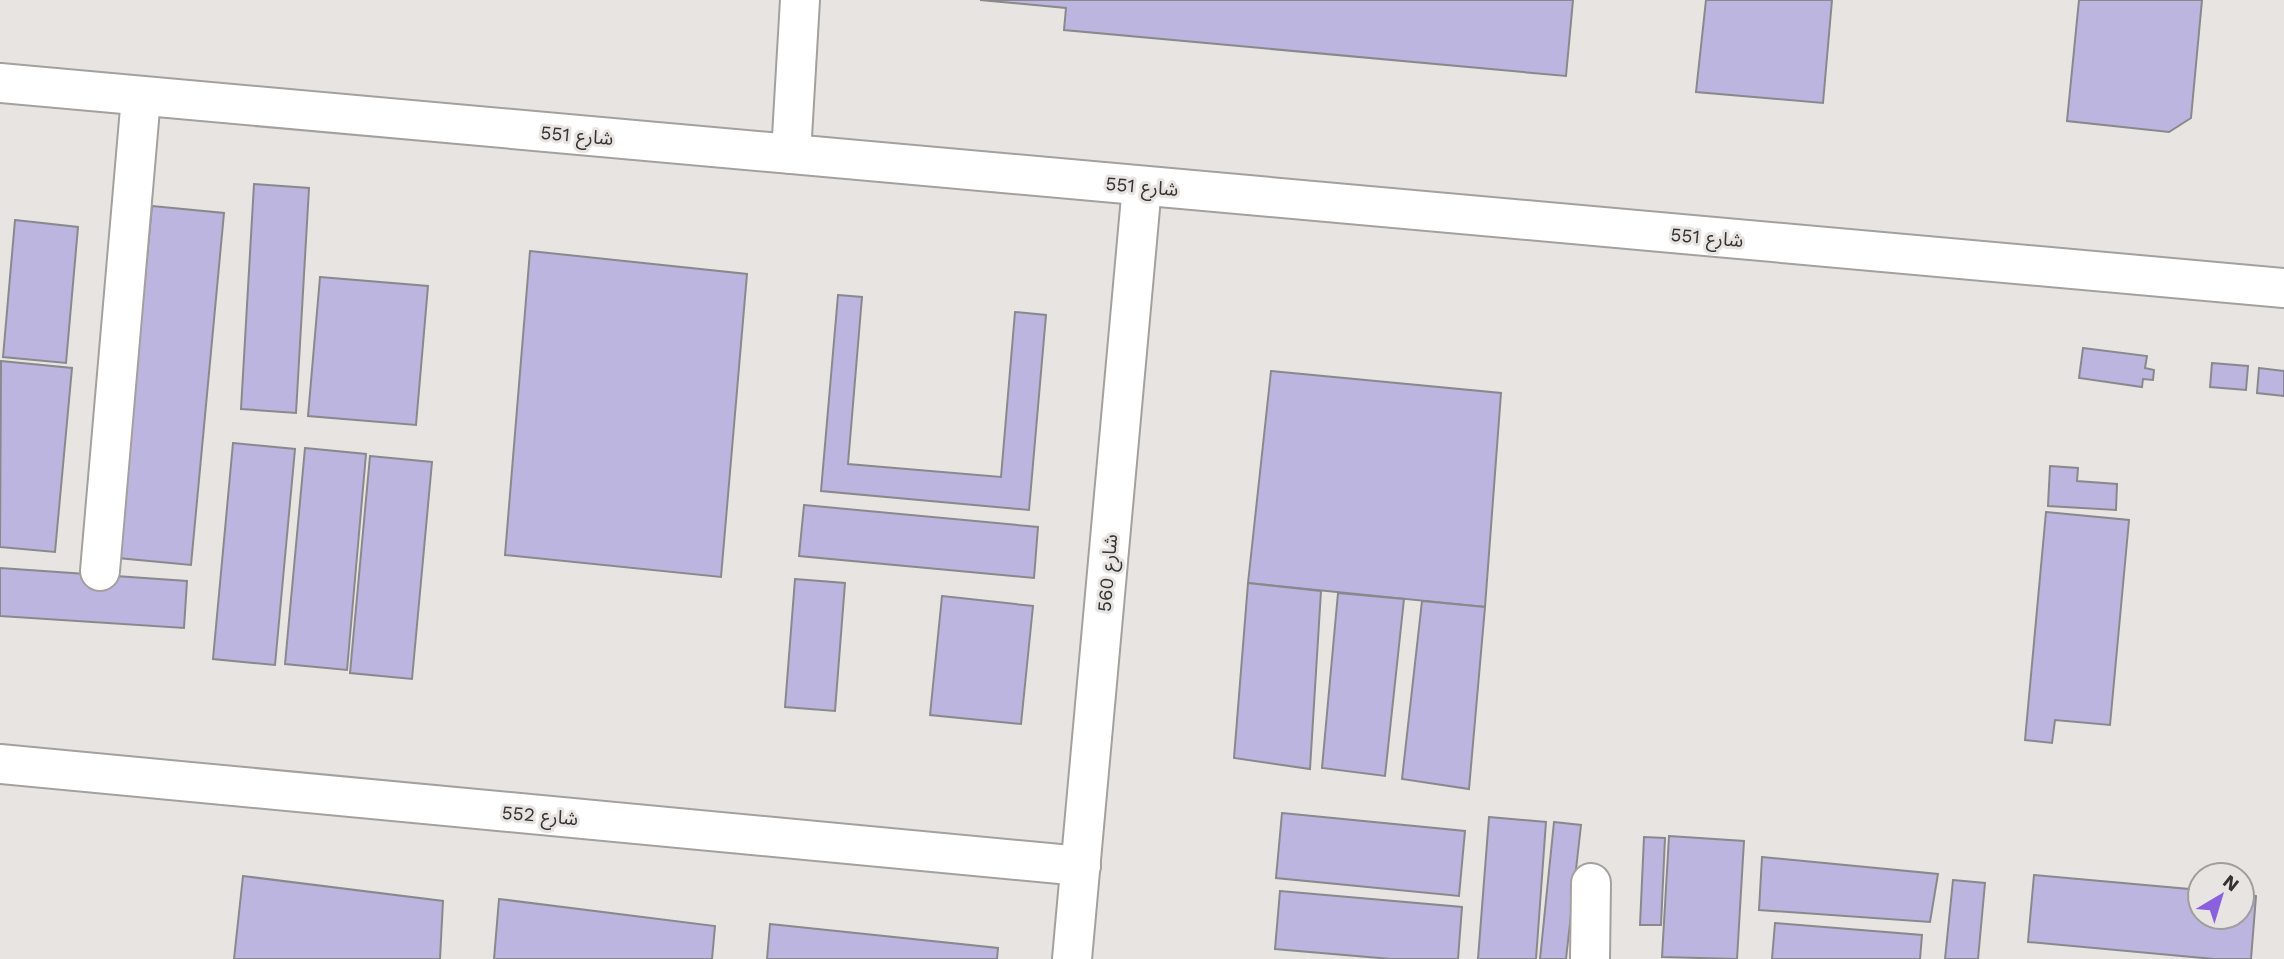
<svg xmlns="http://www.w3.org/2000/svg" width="2284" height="959" font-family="'Work Sans','Noto Sans Arabic',sans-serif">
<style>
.building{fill:#bcb5e0;stroke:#89898c;stroke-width:2}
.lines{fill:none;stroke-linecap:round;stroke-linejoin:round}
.minor-casing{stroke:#a3a09d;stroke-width:42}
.minor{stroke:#fff;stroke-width:38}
.labels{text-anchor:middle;stroke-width:6;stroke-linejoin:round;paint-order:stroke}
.street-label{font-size:19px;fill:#343332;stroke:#e8e4e2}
</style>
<rect width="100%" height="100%" fill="#e8e4e2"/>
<!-- building -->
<g class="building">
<path d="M980,0H1573L1566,76L1064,30L1066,8Z"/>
<path d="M1706,0H1832L1823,103L1696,92Z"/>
<path d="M2079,0H2202L2191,118L2169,132L2067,121Z"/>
<path d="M254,184L309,188L296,413L241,409Z"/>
<path d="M152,206L224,213L191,565L118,558Z"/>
<path d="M15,220L78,227L66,363L3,357Z"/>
<path d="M530,251L747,274L721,577L505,555Z"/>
<path d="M320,277L428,286L416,425L308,416Z"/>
<path d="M838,295L862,297L848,464L1001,477L1015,312L1046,315L1029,510L821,491Z"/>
<path d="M2083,348L2147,356L2145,368L2154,370L2153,380L2143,379L2142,387L2079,378Z"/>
<path d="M1,361L72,368L55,552L0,547Z"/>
<path d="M2212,363L2248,366L2246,390L2210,387Z"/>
<path d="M2259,368L2284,371V396L2257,393Z"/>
<path d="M1271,371L1501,393L1485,607L1248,583Z"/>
<path d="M233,443L295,449L275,665L213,659Z"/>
<path d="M305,448L366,454L347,670L285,664Z"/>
<path d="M370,456L432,462L412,679L350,673Z"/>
<path d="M2050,466L2078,468L2077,481L2117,484L2116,510L2048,506Z"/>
<path d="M804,505L1038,527L1034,578L799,556Z"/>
<path d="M2046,512L2129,520L2110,725L2055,720L2052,743L2025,740Z"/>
<path d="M0,568L187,581L184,628L0,616Z"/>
<path d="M795,579L845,583L835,711L785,707Z"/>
<path d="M1248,583L1321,591L1310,769L1234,758Z"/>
<path d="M1338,593L1404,599L1385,776L1322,768Z"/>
<path d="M942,596L1033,606L1021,724L930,715Z"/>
<path d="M1422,601L1485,607L1469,789L1402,779Z"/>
<path d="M1282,813L1465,831L1459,896L1276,878Z"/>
<path d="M1489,817L1546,822L1536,959H1478Z"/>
<path d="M1554,822L1581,825L1566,959H1540Z"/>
<path d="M1669,836L1744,841L1737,959L1662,957Z"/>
<path d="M1644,837L1665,838L1661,925H1640Z"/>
<path d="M1762,857L1938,874L1930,922L1759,910Z"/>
<path d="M2034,875L2200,890V917H2242V894L2256,896L2251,959H2214L2028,942Z"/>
<path d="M243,876L443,901L440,959H234Z"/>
<path d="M1953,880L1985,883L1978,959H1945Z"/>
<path d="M1280,891L1462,907L1458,959H1391L1275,949Z"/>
<path d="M499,899L715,926L712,959H494Z"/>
<path d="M1775,923L1922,935L1920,959H1772Z"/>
<path d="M770,924L998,948L997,959H767Z"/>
</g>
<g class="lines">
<!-- minor casing -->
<g class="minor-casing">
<g id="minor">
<path d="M0,83L2284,288"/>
<path d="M791,154L800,0"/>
<path d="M100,571L141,97"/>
<path d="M0,764L1081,866"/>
<path d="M1072,959L1142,186"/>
<path d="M1590,959L1591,883"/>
</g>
</g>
<!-- minor -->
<use href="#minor" class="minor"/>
</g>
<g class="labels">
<!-- street labels -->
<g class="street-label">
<text transform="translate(577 135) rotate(5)" y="7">شارع 551</text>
<text transform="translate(1142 186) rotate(5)" y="7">شارع 551</text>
<text transform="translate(1707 237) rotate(5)" y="7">شارع 551</text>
<text transform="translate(1107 573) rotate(-85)" y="7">شارع 560</text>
<text transform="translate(540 815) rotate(5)" y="7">شارع 552</text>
</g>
</g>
<!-- north arrow -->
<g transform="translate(2221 896) rotate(38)"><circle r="33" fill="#e8e4e2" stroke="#a09d9c" stroke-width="2"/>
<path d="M0-5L12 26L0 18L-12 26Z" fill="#8a61dc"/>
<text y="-10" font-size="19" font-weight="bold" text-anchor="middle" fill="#343332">N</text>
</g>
</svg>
